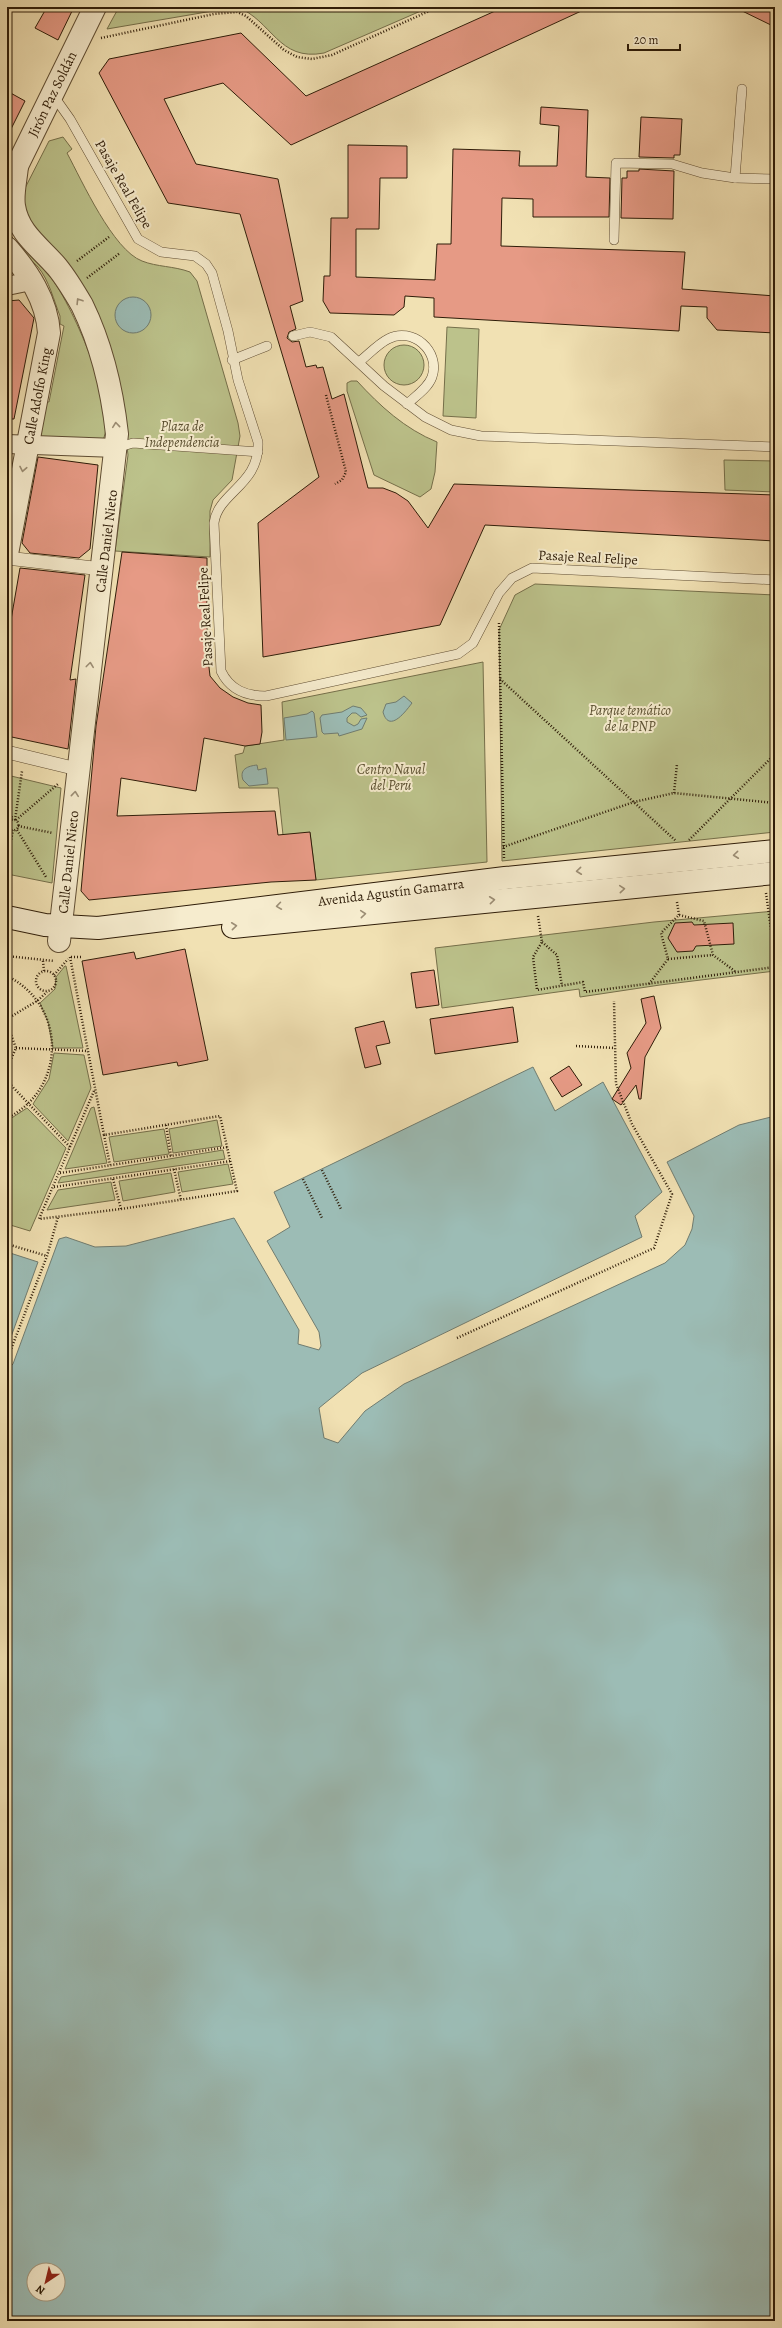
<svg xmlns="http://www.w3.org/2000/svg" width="782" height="2328" font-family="Alegreya,serif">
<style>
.green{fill:#bcc28b;stroke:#756f4a}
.water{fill:#9cbcb5;stroke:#707c70;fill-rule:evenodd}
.building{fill:#e69a85;stroke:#2e1c08}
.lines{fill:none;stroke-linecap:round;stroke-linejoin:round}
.service-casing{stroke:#5f4d33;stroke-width:10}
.pedestrian-casing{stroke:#5f4d33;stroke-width:14}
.minor-casing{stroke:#5f4d33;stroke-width:20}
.tertiary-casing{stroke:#5f4d33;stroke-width:24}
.secondary-casing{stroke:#2e1c08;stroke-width:24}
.path{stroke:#2e1c08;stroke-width:2.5;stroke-dasharray:1 2;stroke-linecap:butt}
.service{stroke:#f6ecce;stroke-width:9}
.pedestrian{stroke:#f6ecce;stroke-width:13}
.minor{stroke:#f6ecce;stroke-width:18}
.tertiary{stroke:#f6ecce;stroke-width:22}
.secondary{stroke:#f6ecce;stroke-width:22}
.oneway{stroke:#9c8e75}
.labels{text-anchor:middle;stroke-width:4;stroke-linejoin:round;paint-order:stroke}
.street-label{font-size:14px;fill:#2e1c08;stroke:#f6ecce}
.park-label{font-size:14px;font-style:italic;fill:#594e2f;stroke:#f6ecce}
</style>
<rect width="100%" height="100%" fill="#f1e1b3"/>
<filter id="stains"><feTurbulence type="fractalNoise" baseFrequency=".005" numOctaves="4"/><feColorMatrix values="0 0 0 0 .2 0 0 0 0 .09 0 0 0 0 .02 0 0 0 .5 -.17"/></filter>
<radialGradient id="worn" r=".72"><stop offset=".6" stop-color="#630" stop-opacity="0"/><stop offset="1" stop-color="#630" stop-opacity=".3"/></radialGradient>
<!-- green -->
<g class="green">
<path d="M119,7H236L107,29Z"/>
<path d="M237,7H430L324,53C278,62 272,20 237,7Z"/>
<path d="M63,137L72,149L67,153C82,181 113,250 142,261C157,267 174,266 190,272L197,281L238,423L240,436L232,480L213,500L210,511V557L115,551L128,455L122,405L109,352L24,220L22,194L49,141Z"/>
<path d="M7,229L12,237C25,252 40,264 52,279C72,305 122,416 101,443L39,439L43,401L49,402L64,326L60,324V316C54,301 49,280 38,267C29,257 7,244 7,229Z"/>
<path d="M447,327L479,329L476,418L443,416Z"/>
<circle cx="404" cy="365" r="20"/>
<path d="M351,381H357C380,406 405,429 437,442L435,472L431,489L420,497L374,475L347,391V383Z"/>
<path d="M724,460L775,461V492L725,490Z"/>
<path d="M535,584L775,595V832L502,861L499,630L515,595Z"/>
<path d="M483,662L487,862L316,880L310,833L283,835L278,788H239L235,755L243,753L245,746L284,740L282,702Z"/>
<path d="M7,775L61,788L52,883L7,874Z"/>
<path d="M775,911V971L660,985L580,997L579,989L442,1008L435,948L654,922Z"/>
<path d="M65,966H66L83,1048H53L48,1022L40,1003L55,989L56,977Z"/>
<path d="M54,1053L84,1055L91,1088L68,1141L33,1104L49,1079Z"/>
<path d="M94,1107L107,1163L65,1169L91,1108Z"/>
<path d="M27,1108L66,1148L30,1231L7,1224V1121Z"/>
<path d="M217,1120L222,1146L173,1153L169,1129Z"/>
<path d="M164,1129L169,1154L114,1162L109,1137Z"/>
<path d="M223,1150L225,1159L58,1183L61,1177Z"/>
<path d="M228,1164L233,1184L182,1192L178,1172Z"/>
<path d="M171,1173L175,1192L123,1201L119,1181Z"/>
<path d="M111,1182L115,1200L47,1210L58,1190Z"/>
</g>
<!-- water -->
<g class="water">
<circle cx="133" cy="315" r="18"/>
<path d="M404,696L412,703C406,711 389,734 383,712L386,704L396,702Z"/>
<path d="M353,706L361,708L367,715L361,717L356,713H352L347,718V722L354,726L358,724L361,719L367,718L362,729L339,736L338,733L324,734L322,732L320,718L322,715L342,712Z"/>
<path d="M312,711L314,713L317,737L286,740L284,718L307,714Z"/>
<path d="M257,765L258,770L266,768L268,784L249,786L243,780C239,769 248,766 257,765Z"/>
<path d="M533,1067L555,1111L603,1082L662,1192L635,1216L642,1237L362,1373L319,1408L324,1438L338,1443L365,1411L404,1384L665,1263L685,1245L692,1229L694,1216L667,1162L739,1125L775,1116V2321H7V1370L13,1364L59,1239L66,1237L95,1247L126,1246L234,1218L299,1330L298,1344L319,1350L321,1346L319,1332L267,1241L290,1227L274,1192ZM34,2270H58V2294H34Z"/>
<path d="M7,1252L38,1262L7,1348Z"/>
</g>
<!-- building -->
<g class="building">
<path d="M47,7H74L58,40L35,28Z"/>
<path d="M504,7H590L291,145L223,83L164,99L196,164L278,179L303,301L290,306L296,329L289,332L287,338L292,342L299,341L306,367L316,365L317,368L323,367L332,399L344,394L368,488H383L396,493L408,501L428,528L454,484L775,495V541L485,525L440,625L263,657L258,523L319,477L240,214L168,203L99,73L109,59L241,33L306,96Z"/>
<path d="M734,7H775V27Z"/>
<path d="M7,91L25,101L7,137Z"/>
<path d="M541,107L588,110L586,177L610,178L609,217H533V199L502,198L501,246L685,252L682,289L775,296V333L717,330L707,318V307L681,306L679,331L434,317V298L405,296L404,307L394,315L330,313L323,301L324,276H330L331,218H348V145L407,146V178H380L379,229H356V277L435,280L437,244H451L453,149L520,151L519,166H557L559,126L540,124Z"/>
<path d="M641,117L682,119L680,155H674V158L639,157Z"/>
<path d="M639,169L674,171L673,219L621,218L622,178H627V171H639Z"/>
<path d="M19,300L34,318L14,419H7V301Z"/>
<path d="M38,457L98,465L90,549L79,558L30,553L22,543Z"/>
<path d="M122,552L207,558V650L210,676L220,688L233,697L248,703L261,705L262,732L260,744L245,746L204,738L196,791L121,778L117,816L275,811L278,835L310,832L316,880L271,882L89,900L81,891L96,726Z"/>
<path d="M20,568L85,575L70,680L76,679L68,749L7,736V643Z"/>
<path d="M692,922L694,925L733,923L734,944L696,946L693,951L677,952L668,938L675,923Z"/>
<path d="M185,949L208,1060L178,1066L177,1062L103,1075L82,961L134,952L136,959Z"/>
<path d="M434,970L439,1005L416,1008L411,973Z"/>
<path d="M654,996L661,1028L645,1057L641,1099H639L636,1085L621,1105L612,1099L631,1068L627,1053L646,1023L641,999Z"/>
<path d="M513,1007L518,1042L435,1054L430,1019Z"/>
<path d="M384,1021L390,1043L376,1046L381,1064L365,1068L355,1028Z"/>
<path d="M569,1066L582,1085L562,1097L550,1078Z"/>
</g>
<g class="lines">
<!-- service casing -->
<g class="service-casing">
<g id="service">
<path d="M53,95L70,119L138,239L161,252L195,256L206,264L212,273L228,331L238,380L258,442C260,485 218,492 214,523L221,671C230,690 246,696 266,696L458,654L473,643L499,593L512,578L532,568L775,580"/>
<path d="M735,178L742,89"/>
<path d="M614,240L616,163L672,164L702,173L735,178L775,179"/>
<path d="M293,336L310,332L331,337L384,386L425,417L451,430L481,436L775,447"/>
<path d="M232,360L267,346"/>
<path d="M359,362C368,355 378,344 388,339C412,326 441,351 432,377C428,388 416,396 407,404"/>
<path d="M116,448L133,443L258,452"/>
</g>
</g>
<!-- pedestrian casing -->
<g class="pedestrian-casing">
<g id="pedestrian">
<path d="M7,558L102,569"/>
<path d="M7,752L77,769"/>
</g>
</g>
<!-- minor casing -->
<g class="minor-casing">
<g id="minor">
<path d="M7,286L31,281"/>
<path d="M7,444L116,448"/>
</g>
</g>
<!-- tertiary casing -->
<g class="tertiary-casing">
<g id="tertiary">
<path d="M17,166C16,179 12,194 14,206C18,233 40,247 57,267C66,278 75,293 82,305C102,346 112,389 117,434L59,941"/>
<path d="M8,178L17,166L95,7"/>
<path d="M7,248C28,272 47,300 49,333L7,554"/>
</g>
</g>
<!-- secondary casing -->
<g class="secondary-casing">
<g id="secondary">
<path d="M7,917L45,925L98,928L505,878L775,851"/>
<path d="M233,927L775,873"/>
</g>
</g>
<!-- path -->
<g class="path">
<path d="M101,38L214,14L237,12L246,16L284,50L297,57L312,59L332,55L438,7"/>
<path d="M77,261L109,237"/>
<path d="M87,278L120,253"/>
<path d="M326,395L346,472L342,480L335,484"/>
<path d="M499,623L504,860"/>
<path d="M500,679L676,841"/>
<path d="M674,793L677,764"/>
<path d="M7,809L13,819"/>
<circle cx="13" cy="825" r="5.5"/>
<path d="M15,820L22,771"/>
<path d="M16,820L58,784"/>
<path d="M18,826L53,833"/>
<path d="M17,830L46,877"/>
<path d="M689,840L775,754"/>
<path d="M503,847L634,802L674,793L775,803"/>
<path d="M7,860L13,830"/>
<path d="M766,893L775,958"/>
<path d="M677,902L679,915"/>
<path d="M538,916L542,942L533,957L537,990L583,982L585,992L775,967"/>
<path d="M542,942L557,955L562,986"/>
<path d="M7,956L54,961"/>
<path d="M70,957L104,1135L220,1116L237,1191L121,1209L39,1219L94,1091"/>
<path d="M71,957H82"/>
<path d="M668,959L713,955"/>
<path d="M43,961L44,971"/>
<circle cx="46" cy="981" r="10"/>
<path d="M54,975L68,959"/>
<path d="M7,976C67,1005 67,1089 7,1118"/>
<path d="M649,984L668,959L661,933L679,915L704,921L713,955L736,972"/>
<path d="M7,1019L37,1001L47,992"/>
<path d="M7,1024L16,1048L7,1068"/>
<path d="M576,1046L615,1048"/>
<path d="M16,1048L88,1051"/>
<path d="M7,1081L70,1147"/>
<path d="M166,1125L171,1156"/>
<path d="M104,1135L110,1165"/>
<path d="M174,1169L181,1200"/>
<path d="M322,1170L341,1209"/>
<path d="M60,1173L228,1147"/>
<path d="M113,1179L121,1209"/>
<path d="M303,1179L322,1218"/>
<path d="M54,1187L231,1161"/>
<path d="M7,1244L47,1256"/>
<path d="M457,1338L654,1248L672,1194L632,1124L616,1084L614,1001"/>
<path d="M7,1356L9,1361L7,1365"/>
<path d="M8,1357L47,1256L58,1217"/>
</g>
<!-- service -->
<use href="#service" class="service"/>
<!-- pedestrian -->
<use href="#pedestrian" class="pedestrian"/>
<!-- minor -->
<use href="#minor" class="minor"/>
<!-- tertiary -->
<use href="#tertiary" class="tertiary"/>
<!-- secondary -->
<use href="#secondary" class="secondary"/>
</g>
<!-- one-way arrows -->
<defs><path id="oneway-chevron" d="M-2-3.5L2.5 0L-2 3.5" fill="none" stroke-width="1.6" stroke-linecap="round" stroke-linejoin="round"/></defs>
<g class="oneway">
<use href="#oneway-chevron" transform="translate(79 301) rotate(-122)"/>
<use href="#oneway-chevron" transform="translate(116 425) rotate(-96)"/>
<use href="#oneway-chevron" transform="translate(23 469) rotate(101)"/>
<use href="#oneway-chevron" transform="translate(90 665) rotate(-83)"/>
<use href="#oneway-chevron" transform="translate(75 794) rotate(-84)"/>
<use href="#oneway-chevron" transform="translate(736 855) rotate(174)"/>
<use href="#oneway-chevron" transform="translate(579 871) rotate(174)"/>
<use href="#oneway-chevron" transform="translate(622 889) rotate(-5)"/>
<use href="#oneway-chevron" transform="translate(492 900) rotate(-6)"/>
<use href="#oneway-chevron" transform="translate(279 906) rotate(172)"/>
<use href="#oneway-chevron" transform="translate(363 914) rotate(-5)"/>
<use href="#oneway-chevron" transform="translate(234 926) rotate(-6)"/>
</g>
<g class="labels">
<!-- street labels -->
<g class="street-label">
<text transform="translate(52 94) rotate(-64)" y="5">Jirón Paz Soldán</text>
<text transform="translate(124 184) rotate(60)" y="5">Pasaje Real Felipe</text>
<text transform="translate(37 396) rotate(-79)" y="5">Calle Adolfo King</text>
<text transform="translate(106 541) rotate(-83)" y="5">Calle Daniel Nieto</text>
<text transform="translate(588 557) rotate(3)" y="5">Pasaje Real Felipe</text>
<text transform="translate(205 617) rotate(-93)" y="5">Pasaje Real Felipe</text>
<text transform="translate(68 862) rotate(-84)" y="5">Calle Daniel Nieto</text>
<text transform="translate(391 892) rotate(-7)" y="5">Avenida Agustín Gamarra</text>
</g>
<!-- park labels -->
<g class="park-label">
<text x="182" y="431">Plaza de<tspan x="182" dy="16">Independencia</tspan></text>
<text x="630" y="715">Parque temático<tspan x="630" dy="16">de la PNP</tspan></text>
<text x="391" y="774">Centro Naval<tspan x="391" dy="16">del Perú</tspan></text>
</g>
</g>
<!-- margin -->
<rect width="782" height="2328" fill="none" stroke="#f1e1b3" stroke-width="24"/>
<rect x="8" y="8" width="766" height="2312" fill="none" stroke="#2e1c08" stroke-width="2"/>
<rect x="12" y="12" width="758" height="2304" fill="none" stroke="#2e1c08"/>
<!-- north arrow -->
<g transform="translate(46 2282) rotate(215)"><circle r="19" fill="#f6ecce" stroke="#a6997f"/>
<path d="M0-3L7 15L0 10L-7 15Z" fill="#8f2418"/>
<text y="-6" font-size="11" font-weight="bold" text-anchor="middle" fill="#2e1c08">N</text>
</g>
<!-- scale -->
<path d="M628 44v6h52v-6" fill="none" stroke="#2e1c08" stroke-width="2"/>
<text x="634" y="44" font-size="12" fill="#2e1c08" stroke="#f6ecce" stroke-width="3" paint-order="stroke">20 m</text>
<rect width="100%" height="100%" filter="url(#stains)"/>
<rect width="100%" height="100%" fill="url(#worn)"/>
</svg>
